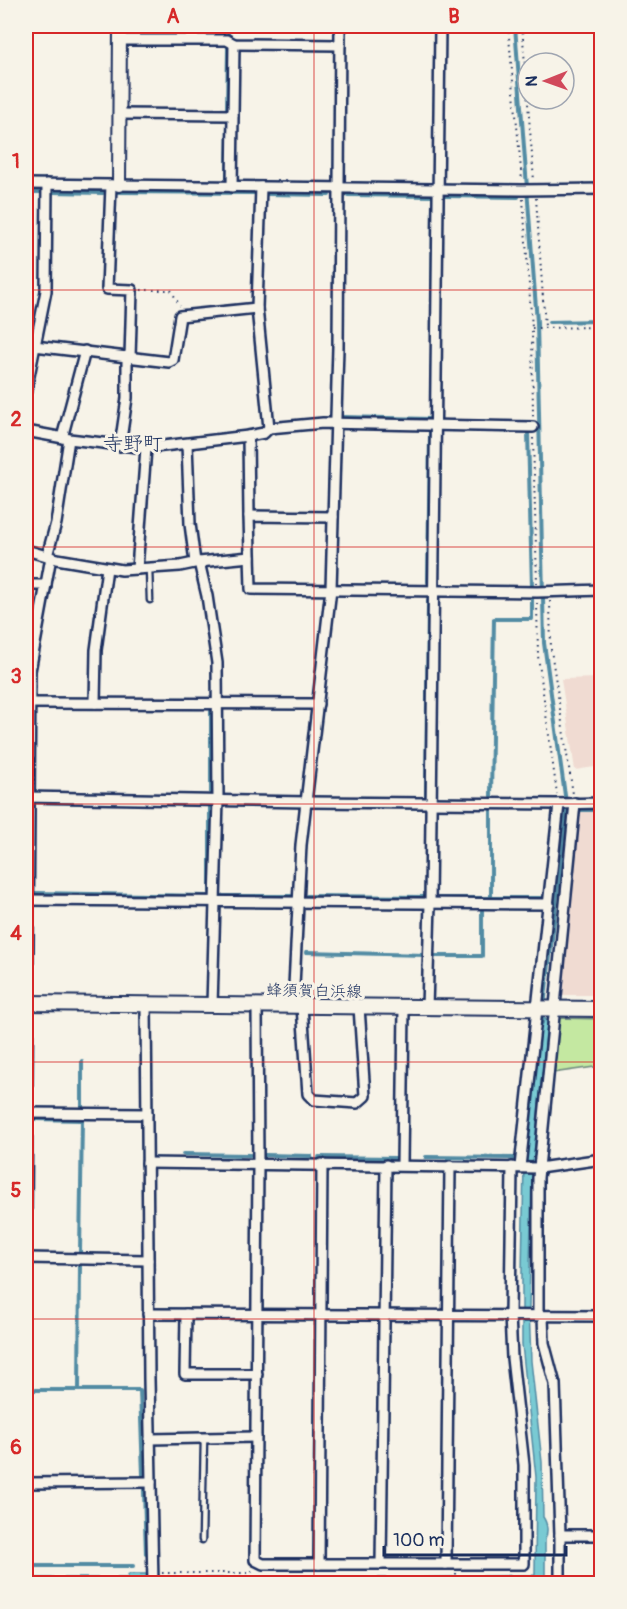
<svg xmlns="http://www.w3.org/2000/svg" width="627" height="1609" font-family="Pangolin,'Klee One',sans-serif">
<style>
.built{fill:#f0dbd2}
.green{fill:#c4e8a1;stroke:#708c80;stroke-width:1.5}
.water{fill:#79cad3;stroke:#538ca4;stroke-width:1.5}
.lines{fill:none;stroke-linecap:round;stroke-linejoin:round}
.shore{stroke:#416d8d;stroke-width:1.5}
.stream{stroke:#538ca4;stroke-width:4}
.service-casing{stroke:#1b2f5e;stroke-width:9}
.minor-casing{stroke:#1b2f5e;stroke-width:14}
.tertiary-casing{stroke:#1b2f5e;stroke-width:16}
.secondary-casing{stroke:#1b2f5e;stroke-width:18}
.path{stroke:#1b2f5e;stroke-width:2;stroke-dasharray:1.5 4.5;stroke-linecap:butt}
.service{stroke:#f7f3e8;stroke-width:4.5}
.minor{stroke:#f7f3e8;stroke-width:9}
.tertiary{stroke:#f7f3e8;stroke-width:12}
.secondary{stroke:#f7f3e8;stroke-width:14}
.grid{fill:none;stroke:#d62828;stroke-width:1.5;stroke-opacity:0.55}
.labels{text-anchor:middle;stroke-width:6;stroke-linejoin:round;paint-order:stroke}
.street-label{font-size:16px;fill:#1b2f5e;stroke:#f7f3e8}
.quarter-label{font-size:20px;fill:#1b2f5e;stroke:#f7f3e8}
.neatline{fill:none;stroke:#d62828;stroke-width:2}
.grid-label{font-size:20px;text-anchor:middle;font-weight:bold;fill:#d62828}
</style>
<rect width="100%" height="100%" fill="#f7f3e8"/>
<filter id="ink" filterUnits="userSpaceOnUse"><feTurbulence type="fractalNoise" baseFrequency=".0167" numOctaves="2"/><feDisplacementMap in="SourceGraphic" scale="12" xChannelSelector="R" yChannelSelector="G"/><feConvolveMatrix kernelMatrix="1 2 1 2 8 2 1 2 1" color-interpolation-filters="sRGB"/></filter>
<g filter="url(#ink)">
<!-- built -->
<g class="built">
<path d="M601,678V766L575,770L561,679Z"/>
<path d="M601,811V995H561L581,812Z"/>
</g>
<!-- green -->
<path class="green" d="M557,1018L601,1019V1066L552,1073Z"/>
<!-- water -->
<path class="water" d="M539,1019H546L547,1025L532,1174L529,1308L531,1361L542,1462L543,1517C548,1524 548,1533 545,1540V1583L26,1584V1578H127L129,1574H147L146,1578H409L535,1575L536,1477L522,1344V1273L524,1163Z"/>
<g class="lines">
<!-- shore -->
<path class="shore" d="M414,1584L536,1581L539,1584"/>
<!-- stream -->
<g class="stream">
<path d="M515,26L537,322L544,643L567,810L542,1023"/>
<path d="M228,37V26"/>
<path d="M435,103V26"/>
<path d="M227,110L228,48"/>
<path d="M224,119H228L227,180"/>
<path d="M26,192H43"/>
<path d="M52,192L103,193"/>
<path d="M117,192L255,193"/>
<path d="M267,194L329,195"/>
<path d="M348,195L434,196"/>
<path d="M445,196L518,197"/>
<path d="M549,322L602,321"/>
<path d="M432,372L433,196"/>
<path d="M341,417L431,419"/>
<path d="M528,432L532,587"/>
<path d="M428,582L430,430"/>
<path d="M211,711V794"/>
<path d="M426,795L428,601"/>
<path d="M491,796L494,619H532V596"/>
<path d="M579,810H602"/>
<path d="M210,892V804"/>
<path d="M35,893L207,896"/>
<path d="M222,896H291"/>
<path d="M307,896L425,897"/>
<path d="M439,898H542"/>
<path d="M491,898V810"/>
<path d="M306,952L425,955"/>
<path d="M433,956H482V906"/>
<path d="M82,1109V1061"/>
<path d="M34,1119L82,1120L80,1252"/>
<path d="M183,1154L250,1155"/>
<path d="M264,1155L311,1156"/>
<path d="M319,1157L395,1158"/>
<path d="M426,1157L514,1158"/>
<path d="M602,1165V1172"/>
<path d="M28,1390H140L143,1475"/>
<path d="M79,1390L80,1264"/>
<path d="M144,1490L146,1554"/>
<path d="M26,1566H133"/>
</g>
<!-- service casing -->
<g class="service-casing">
<g id="service">
<path d="M149,568L150,600"/>
<path d="M202,1540L204,1438"/>
</g>
</g>
<!-- minor casing -->
<g class="minor-casing">
<g id="minor">
<path d="M120,40H227L234,44L340,45"/>
<path d="M120,114L233,115"/>
<path d="M26,184L522,190L602,189"/>
<path d="M111,185L107,289L132,290L130,357"/>
<path d="M232,187L234,44"/>
<path d="M261,187L257,308L269,428"/>
<path d="M26,345L169,362L173,360L180,316L257,308"/>
<path d="M26,391L46,291L47,184"/>
<path d="M26,431L69,439L146,448L248,436L264,433L269,428L323,423L533,427"/>
<path d="M248,436L249,516"/>
<path d="M62,438L85,351"/>
<path d="M187,444L190,524L195,562"/>
<path d="M120,446L127,398V356"/>
<path d="M333,517L249,516L251,589L537,592L602,590"/>
<path d="M26,550L57,559L122,570L180,566L199,562L250,557"/>
<path d="M47,556L56,523L69,439"/>
<path d="M199,562L207,596L217,663L218,800L212,1005"/>
<path d="M137,569L146,448"/>
<path d="M26,585H46"/>
<path d="M26,703L318,704"/>
<path d="M95,703L96,650L107,568"/>
<path d="M26,797L308,802L556,804L602,803"/>
<path d="M26,900L549,904"/>
<path d="M146,1004L149,1379L153,1584"/>
<path d="M257,1006L258,1163L255,1560L263,1564H524V1465L512,1358L510,1315L512,1167"/>
<path d="M293,1006L301,845L331,589L338,347L340,26"/>
<path d="M302,1006L308,1094L314,1100L357,1103L365,1096L359,1007"/>
<path d="M427,1008L430,903L440,26"/>
<path d="M26,1113L147,1114"/>
<path d="M147,1163L539,1168L602,1159"/>
<path d="M402,1165L404,1008"/>
<path d="M520,1167L559,804"/>
<path d="M26,1220L30,671L51,557"/>
<path d="M26,1258L148,1260"/>
<path d="M148,1314L602,1316"/>
<path d="M186,1314L185,1374H257"/>
<path d="M538,1315V1178L575,803"/>
<path d="M543,1317L544,1343L555,1384L560,1535V1584"/>
<path d="M150,1439L256,1437"/>
<path d="M26,1483L151,1482"/>
<path d="M560,1535H602"/>
<path d="M319,1564L322,1164"/>
<path d="M381,1564L386,1165"/>
<path d="M446,1564L450,1166"/>
</g>
</g>
<!-- tertiary casing -->
<g class="tertiary-casing">
<path id="tertiary" d="M119,185L120,26"/>
</g>
<!-- secondary casing -->
<g class="secondary-casing">
<path id="secondary" d="M26,1003L602,1009"/>
</g>
<!-- path -->
<g class="path">
<path d="M508,26L522,181"/>
<path d="M522,26L534,181"/>
<path d="M536,198L545,327"/>
<path d="M523,199L532,328L533,418"/>
<path d="M141,290H171L180,306"/>
<path d="M532,328L602,327"/>
<path d="M533,438L537,583"/>
<path d="M550,601L551,650L573,794"/>
<path d="M537,603L538,656L557,794"/>
<path d="M162,1573H251L254,1569"/>
<path d="M456,1573V1584"/>
</g>
<!-- service -->
<use href="#service" class="service"/>
<!-- minor -->
<use href="#minor" class="minor"/>
<!-- tertiary -->
<use href="#tertiary" class="tertiary"/>
<!-- secondary -->
<use href="#secondary" class="secondary"/>
</g>
</g>
<!-- grid -->
<path class="grid" d="M314,26V1584M26,290H602M26,547H602M26,804H602M26,1062H602M26,1319H602"/>
<g class="labels">
<!-- street labels -->
<g class="street-label">
<text transform="translate(314 990) rotate(1)" y="6">蜂須賀白浜線</text>
</g>
<!-- quarter labels -->
<g class="quarter-label">
<text x="133" y="450">寺野町</text>
</g>
</g>
<!-- margin -->
<rect width="627" height="1609" fill="none" stroke="#f7f3e8" stroke-width="66"/>
<!-- north arrow -->
<g transform="translate(546 81) rotate(269)"><circle r="28" fill="#f7f3e8" stroke="#9fa5b1" stroke-width="1.5"/>
<path d="M0-4.5L10 22L0 15L-10 22Z" fill="#d1495b"/>
<text y="-9" font-size="16" font-weight="bold" text-anchor="middle" fill="#1b2f5e">N</text>
</g>
<!-- scale -->
<path d="M384 1546v9h182v-9" fill="none" stroke="#1b2f5e" stroke-width="3"/>
<text x="393" y="1546" font-size="18" fill="#1b2f5e" stroke="#f7f3e8" stroke-width="4.5" paint-order="stroke">100 m</text>
<rect x="33" y="33" width="561" height="1543" class="neatline"/>
<g class="grid-label">
<text x="173" y="23">A</text>
<text x="454" y="23">B</text>
<text x="16" y="168">1</text>
<text x="16" y="426">2</text>
<text x="16" y="683">3</text>
<text x="16" y="940">4</text>
<text x="16" y="1197">5</text>
<text x="16" y="1454">6</text>
</g>
</svg>
